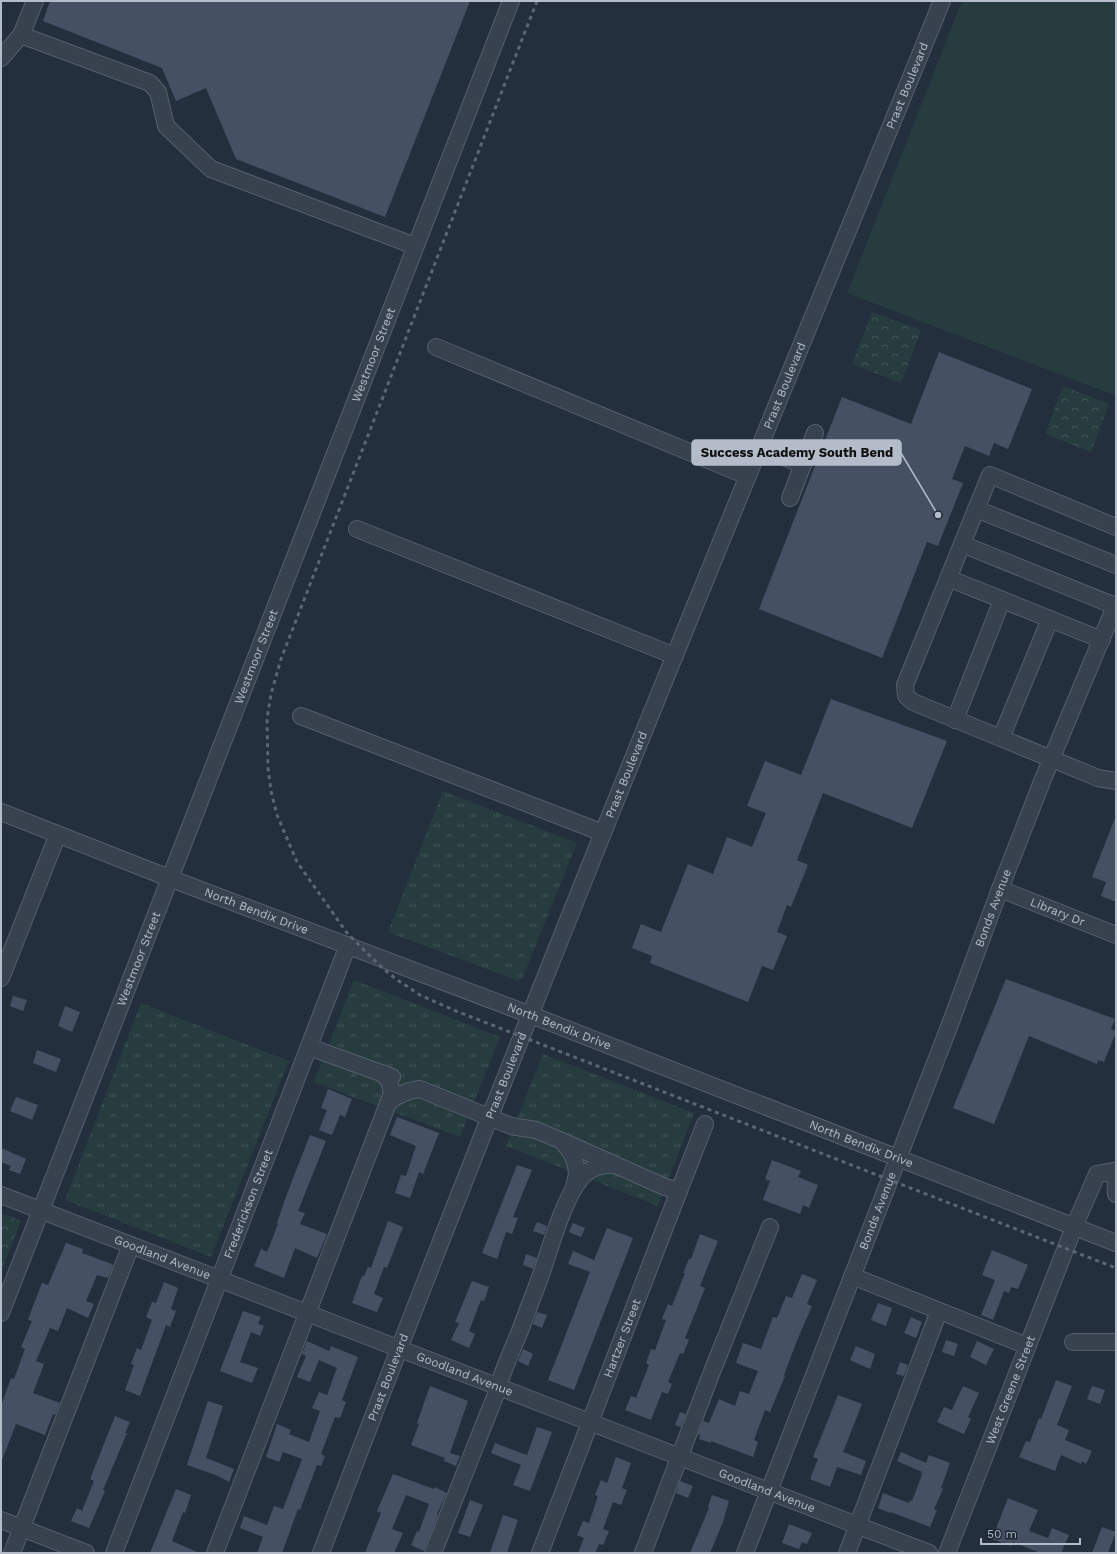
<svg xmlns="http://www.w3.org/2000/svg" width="1117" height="1554" font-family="'Work Sans',sans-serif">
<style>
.grass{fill:url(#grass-tufts)}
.forest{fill:url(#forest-crowns)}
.garden{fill:#263c3f}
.building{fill:#455162}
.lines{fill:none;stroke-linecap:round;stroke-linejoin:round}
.minor-casing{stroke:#565f6c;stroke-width:18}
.minor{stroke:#38414e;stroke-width:16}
.rail{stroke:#5a6575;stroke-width:3;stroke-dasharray:4 4;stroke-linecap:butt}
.labels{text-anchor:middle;stroke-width:3;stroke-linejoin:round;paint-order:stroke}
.street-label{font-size:12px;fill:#b4bcc9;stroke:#1d2633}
.leader{fill:none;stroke:#b4bcc9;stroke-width:1.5}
.callout-dot{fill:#b4bcc9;stroke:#1d2633;stroke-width:1.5}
.callout{fill:#b4bcc9;stroke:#b4bcc9;stroke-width:1.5}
.callout-label{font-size:13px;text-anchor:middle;font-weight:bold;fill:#111}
</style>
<defs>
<pattern id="grass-tufts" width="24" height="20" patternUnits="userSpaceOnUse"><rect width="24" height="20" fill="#263c3f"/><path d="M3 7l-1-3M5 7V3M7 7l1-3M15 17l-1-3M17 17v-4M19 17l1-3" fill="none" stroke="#435659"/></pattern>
<pattern id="forest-crowns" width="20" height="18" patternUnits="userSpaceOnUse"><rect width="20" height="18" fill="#263c3f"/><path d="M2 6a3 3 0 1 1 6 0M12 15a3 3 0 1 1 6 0" fill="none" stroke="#435659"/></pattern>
</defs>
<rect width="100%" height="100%" fill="#242f3e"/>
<!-- grass -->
<g class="grass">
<path d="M443,791L577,843L522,979L516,980L388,932Z"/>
<path d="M354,980L500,1037L460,1137L314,1082Z"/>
<path d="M141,1003L289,1061L211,1257L65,1200Z"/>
<path d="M543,1054L694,1113L658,1206L506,1146Z"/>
</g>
<!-- forest -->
<g class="forest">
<path d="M872,312L921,330L901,383L852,364Z"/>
<path d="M1063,386L1109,404L1091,452L1045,434Z"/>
<path d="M1,1213L21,1221L1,1272Z"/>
</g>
<!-- garden -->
<path class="garden" d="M962,1H1116V396L847,293Z"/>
<!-- building -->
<g class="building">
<path d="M50,1H470L385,217L236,159L206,88L176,101L162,68L43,21Z"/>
<path d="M939,352L1032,389L1008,449L994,443L989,456L965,446L952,479L963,483L938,546L927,542L882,658L759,609L842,397L911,424Z"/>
<path d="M831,699L947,741L912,828L823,793L797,860L808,865L791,907L787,905L777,932L787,936L773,970L762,966L748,1002L650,963L652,956L632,948L641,924L661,932L688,864L713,874L727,837L752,847L766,813L747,806L765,761L801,775Z"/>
<path d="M1115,818H1116V902L1101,896L1106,882L1092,877Z"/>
<path d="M1006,979L1115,1019L1111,1029L1116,1031V1032L1104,1062L1098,1060L1097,1064L1029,1036L994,1124L953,1108Z"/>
<path d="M13,996L27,1000L23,1011L10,1006Z"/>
<path d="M65,1006L80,1012L72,1032L58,1026Z"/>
<path d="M37,1050L61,1059L56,1072L33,1063Z"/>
<path d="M328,1089L352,1099L345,1117L340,1115L332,1135L319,1130L327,1110L321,1108Z"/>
<path d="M16,1097L38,1105L32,1120L10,1111Z"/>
<path d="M397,1117L439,1133L423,1174L419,1172L410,1198L395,1193L401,1175L406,1176L416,1146L390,1135Z"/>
<path d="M310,1135L326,1141L298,1211L305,1213L300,1224L327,1234L317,1258L295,1248L284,1278L254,1266L261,1249L267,1252L278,1224L277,1223L285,1199Z"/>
<path d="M1,1148L26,1159L20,1174L9,1170L11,1166L1,1162Z"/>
<path d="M772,1160L801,1171L798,1177L818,1185L809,1208L803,1205L800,1214L763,1200L770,1181L765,1179Z"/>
<path d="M517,1165L532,1170L513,1217L518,1218L512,1234L506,1232L497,1259L482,1253Z"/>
<path d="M388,1221L403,1227L387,1268L384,1267L374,1294L383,1298L377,1312L352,1303L362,1276H364L368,1267L371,1268Z"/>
<path d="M537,1222L547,1226L544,1235L533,1231Z"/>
<path d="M573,1223L585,1228L581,1237L569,1232Z"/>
<path d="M607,1228L633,1238L574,1390L548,1380L590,1272L568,1264L573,1251L594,1260Z"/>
<path d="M700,1234L718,1241L700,1286L705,1288L685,1338L689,1340L683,1354L680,1353L668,1382L672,1384L668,1394L662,1392L651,1420L625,1410L631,1396L636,1398L649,1365L646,1363L651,1349L655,1350L666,1320L662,1319L668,1304L672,1306L685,1273H683L689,1259H691Z"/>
<path d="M66,1243L83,1249L82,1253L112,1264L113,1266L108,1278L97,1275L86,1301L94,1304L88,1318L67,1308L58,1331L50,1328L36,1361L44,1364L33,1393L60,1403L55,1415L53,1414L45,1435L16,1424L2,1460H1V1406L11,1378L14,1379L25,1349L21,1347L32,1321L28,1320L33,1306L42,1283L48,1285Z"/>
<path d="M992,1250L1028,1265L1018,1289L1011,1287L1009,1293L1004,1291L993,1320L981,1315L995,1280L982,1275Z"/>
<path d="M526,1254L537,1258L533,1269L523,1265Z"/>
<path d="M802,1274L817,1280L807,1304L812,1306L796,1343L784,1375L785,1376L770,1412L765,1410L754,1440L758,1442L753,1457L711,1441V1443L699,1439L700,1435L698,1434L703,1421L709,1423L719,1399L735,1406L740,1391L749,1394L758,1371L736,1363L743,1343L761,1349L773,1317L777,1318L786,1296L792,1298Z"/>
<path d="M472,1281L489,1287L484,1301L481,1300L469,1331L475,1334L469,1348L451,1340L459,1323L455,1322Z"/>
<path d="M164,1282L178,1288L171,1309L176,1311L170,1327L166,1325L140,1396L125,1390L134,1365L131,1364L137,1348L141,1350L152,1320L146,1317L152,1302L156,1303Z"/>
<path d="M878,1303L892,1308L886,1326L871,1320Z"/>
<path d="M243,1311L261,1317L258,1324L264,1326L260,1336L251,1332L240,1362L258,1368L252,1383L220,1371Z"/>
<path d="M537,1312L547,1315L542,1328L533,1324Z"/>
<path d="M911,1317L922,1322L916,1338L904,1333Z"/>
<path d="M946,1340L958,1344L954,1356L942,1352Z"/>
<path d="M307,1341L329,1351L331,1346L358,1357L342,1400L346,1402L340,1418L335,1417L321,1454L325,1456L321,1466L317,1465L300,1510L298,1509L282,1553H257L263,1537L240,1528L244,1516L267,1525L274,1506L283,1509L302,1459L283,1452L279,1462L266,1457L277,1424L291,1430L289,1434L309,1442L320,1411L312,1408L319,1392L327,1395L337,1368L319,1360L310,1382L297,1377L306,1356L302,1354Z"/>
<path d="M977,1341L994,1349L986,1365L970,1357Z"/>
<path d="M856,1346L875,1354L870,1369L850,1360Z"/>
<path d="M523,1349L533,1354L528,1366L518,1361Z"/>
<path d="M900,1362L908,1365L904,1376L896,1374Z"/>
<path d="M1056,1380L1072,1386L1057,1425L1069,1430L1065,1440L1092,1451L1086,1464L1082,1461L1081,1464L1061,1455L1055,1471L1019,1457L1026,1441L1030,1442L1039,1418L1041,1419Z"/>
<path d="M430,1386L468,1401L450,1453L460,1456L456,1466L444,1461L445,1458L411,1445L419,1424L417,1423Z"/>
<path d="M963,1386L979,1393L968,1417L971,1419L964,1434L937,1422L944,1407L952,1410Z"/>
<path d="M1092,1386L1105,1390L1100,1404L1087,1399Z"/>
<path d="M838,1395L862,1404L843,1452L866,1461L861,1475L837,1467L830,1487L810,1479L818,1459L813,1457Z"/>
<path d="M208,1401L223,1406L206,1458L234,1469L229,1482L218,1476L187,1465Z"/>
<path d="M680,1412L686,1414L681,1427L675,1425Z"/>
<path d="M115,1416L130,1422L125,1433H127L103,1490L105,1491L89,1528L71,1521L77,1508L82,1511L94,1481L90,1479Z"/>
<path d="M537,1427L552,1432L530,1491L513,1485L521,1465L491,1453L495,1443L527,1455Z"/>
<path d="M901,1452L926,1463L929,1455L950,1463L941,1488L943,1489L934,1509L937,1510L930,1527L891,1512L890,1513L878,1508L883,1493L909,1503L910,1500L912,1501L922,1475L921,1474L922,1472L897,1461Z"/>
<path d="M616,1457L631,1463L622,1488L627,1490L621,1505L613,1502L603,1529L609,1531L603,1545L599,1544L595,1553H578L584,1538L577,1535L583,1521L589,1523L598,1496L595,1495L601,1480L607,1483Z"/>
<path d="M393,1474L434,1489L435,1487L447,1493L437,1514L438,1515L424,1551L411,1545L417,1531L419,1532L429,1504L406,1495L392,1529L403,1533L394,1553H365L381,1513L377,1511Z"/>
<path d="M680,1481L693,1486L688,1498L676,1493Z"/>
<path d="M176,1489L191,1495L185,1513L183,1512L172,1541L199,1553H150Z"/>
<path d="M712,1495L729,1501L723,1522L710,1553H690L709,1508L708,1507Z"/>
<path d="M1008,1498L1038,1510L1029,1531L1048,1538L1052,1528L1069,1535L1061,1553H1041L1013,1542L1011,1546L992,1539Z"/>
<path d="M470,1500L483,1505L470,1537L458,1533Z"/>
<path d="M503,1515L518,1520L507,1553H490Z"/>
<path d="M789,1524L812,1533L807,1544L802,1542L799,1549L782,1543Z"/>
<path d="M1102,1527L1116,1532L1108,1553H1092Z"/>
</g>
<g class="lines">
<!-- minor casing -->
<g class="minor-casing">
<g id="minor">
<path d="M35,1L21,35L150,83L158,92L166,126L211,169L415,246"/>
<path d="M1,58L21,35"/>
<path d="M436,347L747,476"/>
<path d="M760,447L803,465"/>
<path d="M790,498L815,433"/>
<path d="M976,509L1116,565"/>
<path d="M1116,527L990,475L905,685L906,696L913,702L1098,778L1116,781"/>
<path d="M357,529L675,656"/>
<path d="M962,544L1115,606"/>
<path d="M948,578L1102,640"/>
<path d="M301,716L603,833"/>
<path d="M955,720L1002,600"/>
<path d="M1001,738L1050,619"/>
<path id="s1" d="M1,812L169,878L531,1015L1116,1243"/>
<path id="s2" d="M1000,889L1116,935"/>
<path d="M1,978L58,834"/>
<path d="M309,1047L392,1077"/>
<path d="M388,1103C398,1094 407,1091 420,1089L511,1126L536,1130L562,1141L572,1154L576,1166L577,1174L574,1187"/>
<path d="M562,1141L665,1187L679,1191"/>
<path d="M1116,1171H1115L1116,1194"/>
<path id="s3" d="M1,1195L929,1553"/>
<path d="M852,1276L1027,1346"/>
<path id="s4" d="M1,1313L511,1"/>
<path d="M1073,1342H1116"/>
<path d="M1,1520L86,1553"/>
<path d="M12,1553L131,1245"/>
<path id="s5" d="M114,1553L348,945"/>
<path d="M215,1553L392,1093L389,1081L382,1073"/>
<path id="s6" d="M321,1553C518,1032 731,517 942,1"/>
<path d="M433,1553L496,1394C502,1370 514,1347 523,1323C529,1306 536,1289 542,1272C551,1245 565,1194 584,1175C593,1166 603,1164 615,1165"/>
<path id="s7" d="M540,1553L658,1245L705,1124"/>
<path d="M643,1553L713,1369L770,1227"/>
<path id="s8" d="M745,1553L949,1027L1000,889L1043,779L1116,604"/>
<path d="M847,1553L939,1311"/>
<path id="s9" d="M947,1553L1074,1227L1097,1174L1115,1171"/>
</g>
</g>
<!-- minor -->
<use href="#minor" class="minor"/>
<!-- rail -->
<path class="rail" d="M537,1L281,659L271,694L267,719L268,768L271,791L277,815L297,862L347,933L380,966L396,979L420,995L456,1011L1116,1268"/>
</g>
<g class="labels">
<!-- street labels -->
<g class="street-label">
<text dy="4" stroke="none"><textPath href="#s6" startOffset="1580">Prast Boulevard</textPath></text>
<text dy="4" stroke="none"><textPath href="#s4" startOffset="1028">Westmoor Street</textPath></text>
<text dy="4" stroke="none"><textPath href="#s6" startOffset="1256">Prast Boulevard</textPath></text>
<text dy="4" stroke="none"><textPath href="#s4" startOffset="704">Westmoor Street</textPath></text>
<text dy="4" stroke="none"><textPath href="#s6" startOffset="836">Prast Boulevard</textPath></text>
<text dy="4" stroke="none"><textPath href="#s8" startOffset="691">Bonds Avenue</textPath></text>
<text dy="4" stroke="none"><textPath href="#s1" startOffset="274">North Bendix Drive</textPath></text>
<text dy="4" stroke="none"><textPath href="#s2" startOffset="62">Library Dr</textPath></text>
<text dy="4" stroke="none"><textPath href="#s4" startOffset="380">Westmoor Street</textPath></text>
<text dy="4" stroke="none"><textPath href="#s1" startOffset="598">North Bendix Drive</textPath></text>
<text dy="4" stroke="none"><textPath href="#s6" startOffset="512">Prast Boulevard</textPath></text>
<text dy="4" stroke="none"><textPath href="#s1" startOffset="922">North Bendix Drive</textPath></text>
<text dy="4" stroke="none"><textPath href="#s5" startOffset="374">Frederickson Street</textPath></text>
<text dy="4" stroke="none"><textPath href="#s8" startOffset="367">Bonds Avenue</textPath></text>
<text dy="4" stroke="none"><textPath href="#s3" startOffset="173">Goodland Avenue</textPath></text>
<text dy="4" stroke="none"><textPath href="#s7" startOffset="230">Hartzer Street</textPath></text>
<text dy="4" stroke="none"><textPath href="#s3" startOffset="497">Goodland Avenue</textPath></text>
<text dy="4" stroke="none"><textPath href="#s6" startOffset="188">Prast Boulevard</textPath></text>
<text dy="4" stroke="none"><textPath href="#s9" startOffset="175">West Greene Street</textPath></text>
<text dy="4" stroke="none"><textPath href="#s3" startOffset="821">Goodland Avenue</textPath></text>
</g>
</g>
<!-- callouts -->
<path class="leader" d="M938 515L901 453"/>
<circle class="callout-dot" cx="938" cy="515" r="4"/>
<rect class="callout" x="692" y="440" width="209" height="25" rx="4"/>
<g class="callout-label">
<text x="797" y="457">Success Academy South Bend</text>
</g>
<!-- border -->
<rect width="1117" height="1554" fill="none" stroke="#b4bcc9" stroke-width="4"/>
<!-- scale -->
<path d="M981 1538v6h99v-6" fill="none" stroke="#b4bcc9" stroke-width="2"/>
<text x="987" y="1538" font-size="12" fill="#b4bcc9" stroke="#1d2633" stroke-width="3" paint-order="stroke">50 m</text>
</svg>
